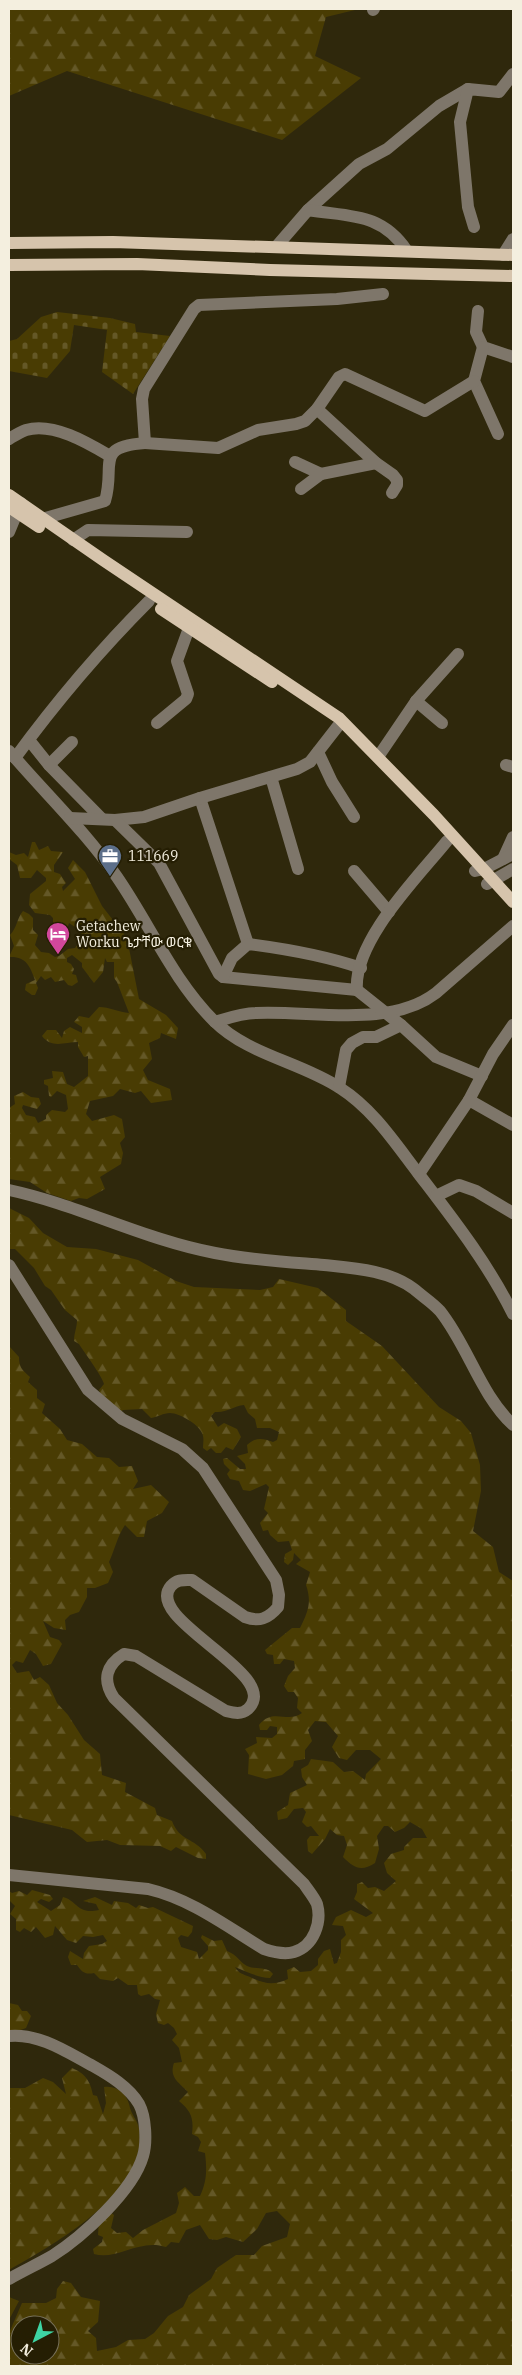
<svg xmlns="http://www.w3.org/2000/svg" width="522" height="2375" font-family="'IBM Plex Serif','Noto Sans Ethiopic',serif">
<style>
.forest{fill:url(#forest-firs);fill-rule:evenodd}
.cemetery{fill:url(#cemetery-stones)}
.green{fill:#493c03}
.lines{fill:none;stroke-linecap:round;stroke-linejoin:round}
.minor{stroke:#7e766a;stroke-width:12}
.major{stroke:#d6c4ac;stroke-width:12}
.labels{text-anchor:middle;stroke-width:4.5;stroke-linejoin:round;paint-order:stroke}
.poi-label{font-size:14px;fill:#f4efdf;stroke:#251e03;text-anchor:start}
</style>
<defs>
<pattern id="forest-firs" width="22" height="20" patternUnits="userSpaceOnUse" patternTransform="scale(1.25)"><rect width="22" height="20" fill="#493c03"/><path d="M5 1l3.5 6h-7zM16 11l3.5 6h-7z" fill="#645827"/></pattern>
<pattern id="cemetery-stones" width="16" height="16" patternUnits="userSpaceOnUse" patternTransform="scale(1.25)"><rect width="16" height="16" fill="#493c03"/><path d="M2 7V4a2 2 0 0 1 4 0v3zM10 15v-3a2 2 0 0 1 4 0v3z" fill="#645827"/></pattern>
</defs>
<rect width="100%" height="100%" fill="#2f280c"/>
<!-- forest -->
<g class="forest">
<path d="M9,9H359L326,17L315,56L361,78L282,140L67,71L9,96Z"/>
<path d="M32,842H35L39,850L48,846L51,851L63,852L54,865V872L60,874L66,883L62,887L63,891L75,879L68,868L73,860L85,872L102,906L127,938L139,999L166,1015L178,1028L176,1039L161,1033L160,1038L149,1043L152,1059L143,1070L148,1080L170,1089L172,1100L151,1103L141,1091L135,1093L120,1089L113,1096L90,1101L86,1114L92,1121L114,1115L122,1119L125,1137L120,1143L123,1153L121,1164L100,1177L105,1189L87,1199L79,1198L71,1201L47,1193L30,1182L9,1179V1108L15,1104L14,1096L23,1092L31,1097L39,1098L41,1104L37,1109L23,1105L22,1108L26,1115L35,1117L38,1123L46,1119V1115L52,1110L65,1112L68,1109L66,1095L57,1091L51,1097L49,1096L48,1086L44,1084V1080L53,1078L52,1071L63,1072L67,1084L74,1087L88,1076V1056L84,1057L78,1047V1042C64,1042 52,1049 42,1036L47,1030H56L62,1038L64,1031L70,1027L82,1033V1027L74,1022L79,1016L89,1018L99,1007C109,1007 119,1012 129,1013L117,982L114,978V962H107L105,958L103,972L94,983L82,967V963L72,955L67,958V962L71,964L74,969L72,974L76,975L78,982L72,986L68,985L64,980L55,982L51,977L45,980L41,976L36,983L38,988L35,995H32L25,990L26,984L35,980C30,966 26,956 9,957L14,946L10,935C17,928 17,918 23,911L29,914L33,918V930L38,935L35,945L41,952L49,953L55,957L59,956L68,949L75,948L83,938L79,926L75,927L69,923L64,938H62L53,927V918L50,915L35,913L29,905L30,894L46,881V878L37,870L31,878H20L17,865L9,859V852L16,855L24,853L28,857Z"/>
<path d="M9,1208L29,1218L43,1233L67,1247L96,1249L138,1260L176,1281L194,1287L260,1290L273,1287L279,1279L318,1288L346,1310V1321L382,1346L439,1407L461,1421L471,1433L480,1465L481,1491L473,1531L493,1547L499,1572L513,1581V2366H9V2333L22,2303H46L56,2298L57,2289L63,2281L71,2283L81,2297L100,2301L98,2322L88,2331L96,2338L97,2351L116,2347L128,2340L145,2339L154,2333L168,2316L183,2307L189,2295L211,2279L217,2268L236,2255H254L262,2246L287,2237L290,2224L277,2211L266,2213L257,2229L243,2242L226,2237L217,2240L209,2239L200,2225L186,2230L179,2243L171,2242L166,2247C139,2238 116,2261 94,2254L93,2249L102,2242L103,2237L98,2235L99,2220L110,2212L114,2215L111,2228L117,2233L126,2232L133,2238L143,2230L176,2213L179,2203L177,2193L185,2187L194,2196H200C207,2181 207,2170 205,2153L198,2151L201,2142L198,2137L192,2134C194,2118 191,2111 179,2101L188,2092C178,2082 169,2077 174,2063L182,2062L179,2048L172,2040L177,2034L174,2028L168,2023L164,2025L158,2023L156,2014L160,2000L155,1999L149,1994L141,1996L138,1994L137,1985H128L118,1978L113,1981L100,1979L94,1973C85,1975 82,1972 77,1965H71L68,1957L70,1951L83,1959L84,1953L89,1946L102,1944L107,1941L103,1935L93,1937L83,1936L76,1943L67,1940L55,1926L53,1935L45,1938L36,1927L31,1932L24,1928L20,1932L16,1930V1919L10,1914L15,1906L9,1900V1891L12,1893L19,1891L27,1895L32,1890L50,1895L53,1899L49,1902L41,1899L37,1902L51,1911L60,1905L63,1897C78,1901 77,1915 99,1910L96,1904L83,1901L95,1897L112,1905L114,1901L128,1903L136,1908L139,1905L148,1908L153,1907L193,1926L192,1932L188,1937L181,1935L178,1938L181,1947L197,1952L199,1959L208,1950V1946L201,1938L202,1935L214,1941L222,1940L227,1951C238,1955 239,1962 247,1966C255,1970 267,1966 273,1974L270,1978C257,1977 247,1972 235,1967C239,1974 243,1974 250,1977C265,1984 273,1986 288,1979L287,1970L294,1967L300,1972L311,1971L318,1965V1959L324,1951L330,1949L334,1964L337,1963L341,1952V1940L346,1935L343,1926L332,1925L336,1917L351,1910L366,1917L373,1913L354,1899L357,1892V1884L362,1882L368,1888L375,1887L384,1891L396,1881L387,1873L384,1863L391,1854L404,1850V1847L413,1838H427L422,1829L410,1822L404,1828L395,1832L388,1826H384L377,1836L379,1849L375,1863C361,1872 354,1868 343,1857L347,1845L344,1836L337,1835L330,1829L325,1839L312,1854L308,1851L307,1840L310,1836H319L311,1826L307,1827L302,1822L306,1812L303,1808L294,1809L287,1818L278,1820L277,1812L288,1805L290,1793L307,1785L302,1777L301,1769L308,1765L311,1759L333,1762L344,1772L353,1771L365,1780L366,1774L381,1759L370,1750H356L347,1760L339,1758L332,1747L338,1736L326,1722L315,1721L308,1730L312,1741L305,1750V1759L294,1761L293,1766L282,1775L266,1779L248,1774L249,1755L245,1749L257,1743L256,1737L272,1738L277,1734V1727L270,1726L267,1730H260L259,1725C273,1707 287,1724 302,1713L297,1708L298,1698L294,1692H288L284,1686L288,1676L295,1668L294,1661L284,1659L280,1664H274L273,1655L267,1654L265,1650L292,1628H300C308,1612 312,1602 306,1585L310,1572L296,1564L301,1560L294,1553L293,1560L288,1565L284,1562L285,1554L292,1550L289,1541L278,1542L270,1535L268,1530L263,1531L260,1523L268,1513L264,1509L269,1487L266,1484L250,1491L243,1490L239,1481L230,1479L227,1474L230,1470L224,1464L223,1459L227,1458L240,1469H246L245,1464L237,1456L248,1453L247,1445C256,1437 262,1438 273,1442L277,1440L279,1432L270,1428H257L255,1419L248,1413L244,1405C233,1406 227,1413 215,1412L211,1416L218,1427L224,1423L237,1429L241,1437L233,1450L226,1447L221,1453H216L211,1448L207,1451L203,1448C203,1444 204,1440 203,1436C202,1426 180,1413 170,1413C163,1413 158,1417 151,1418L142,1409L123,1410L120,1412L102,1397L99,1390L104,1384C102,1376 84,1352 79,1344L74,1341C74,1333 77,1328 77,1320L65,1310L51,1290L45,1286L34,1268L15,1249H9ZM20,2325H50V2355H20Z"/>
<path d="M9,1346L19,1357C19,1367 22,1370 30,1377L28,1382L37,1390V1398L45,1404L42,1413L60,1429L67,1440L82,1444L97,1457L109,1458L119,1467L132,1466L138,1481L133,1489L151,1485L169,1502L162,1513L147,1521L144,1537H137L125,1525C117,1537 115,1549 109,1562L113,1572L108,1583L95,1588H87V1597L79,1612L70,1615L65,1620L66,1630L54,1628L43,1621L50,1637L59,1640L62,1644L51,1664L43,1666L36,1654L30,1650L23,1663L16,1661L12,1665L17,1673L29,1671L34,1680L40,1677L49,1685L57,1703L68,1715L84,1740L100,1754L102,1775L126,1783L125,1792L155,1808L157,1815L172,1821C180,1842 194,1837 206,1854V1859L198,1858L176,1847L171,1851L160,1846L120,1845L107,1840L87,1842L72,1830L9,1815Z"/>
<path d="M9,2003L18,2005L22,2011H27L31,2016L26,2028L9,2034Z"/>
<path d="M72,2068C86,2074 90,2081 93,2095L97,2096L103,2114L106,2103L104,2087C118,2085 128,2095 130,2108C132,2115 136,2119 138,2125C140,2131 140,2142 139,2148C129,2202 53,2245 9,2270V2088H25L43,2078L53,2082L66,2094L62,2078Z"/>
</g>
<!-- cemetery -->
<path class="cemetery" d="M57,312L110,318L135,324L136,332L170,336L133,394L102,372L107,330L74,325L70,351L47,378L9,371V341L17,339L41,317Z"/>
<!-- green -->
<path class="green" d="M9,2297L19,2301L9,2320Z"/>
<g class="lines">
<!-- minor -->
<g class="minor">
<path d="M373,10L374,9"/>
<path d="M308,210L359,164L387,149L439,106L468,89"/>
<path d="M474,227L468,207L460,122L468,89L499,92L513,74"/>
<path d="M276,247L308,210C349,217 381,212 407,251"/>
<path d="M503,255L513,239"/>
<path d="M478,311L476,332L483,347L513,357"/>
<path d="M483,347L474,381L498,434"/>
<path d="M317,409L376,463L393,475L397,480V485L392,493"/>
<path d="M9,439C14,436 20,432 26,430C53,422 88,443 110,456"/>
<path d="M145,443L218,448L258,430L296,424L305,421L317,409L339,377L345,374L425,411L474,381"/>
<path d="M295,462L321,474"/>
<path d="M301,489L321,474L376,463"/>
<path d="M42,519L105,501C116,465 93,447 145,443L142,399L144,389L194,309L199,305L337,299L383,294"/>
<path d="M9,532L21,503"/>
<path d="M73,540L88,530L187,532"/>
<path d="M416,701L442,723"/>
<path d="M157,723L186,699L188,694L177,661L189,628"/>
<path d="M29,740L49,765L102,819"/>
<path d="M9,751C45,793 86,832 117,877C150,925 173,980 214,1021C248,1055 301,1062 340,1088C373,1109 395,1143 418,1173C453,1219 487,1262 513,1314"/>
<path d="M318,752L332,782L354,817"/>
<path d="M378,757L416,701L458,654"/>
<path d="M15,758C56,702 100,650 149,601"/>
<path d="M49,765L72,742"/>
<path d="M506,765L513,767"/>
<path d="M271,777L298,869"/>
<path d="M200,798L248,944"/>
<path d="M70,818L115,820L144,817L200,798L297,769L310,762L338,726"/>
<path d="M115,820L159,863L219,974L223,977L357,990"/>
<path d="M503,859L513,837"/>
<path d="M354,871L389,912"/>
<path d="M475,871L484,869L513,854"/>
<path d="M487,884L513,869"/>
<path d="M223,977L232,958L248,944C287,949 323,955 361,968"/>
<path d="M215,1022C228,1018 242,1013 256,1013C311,1010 389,1029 436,993L513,926"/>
<path d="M401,1025L436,1057L482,1076"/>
<path d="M339,1087L346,1050L352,1043L363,1037H376L401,1025L357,990C353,941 418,877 447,841"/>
<path d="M469,1100L493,1054L513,1025"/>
<path d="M419,1174L469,1100L513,1125"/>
<path d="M9,1190C79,1205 145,1240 215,1253C250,1260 287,1262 324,1265C353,1268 389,1270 414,1289C422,1296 433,1303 440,1311C468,1346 480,1394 513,1425"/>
<path d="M436,1196L459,1185L476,1191L513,1213"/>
<path d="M9,1265L88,1390L122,1419L182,1449L203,1468L276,1580L279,1595L278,1607C268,1619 259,1622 245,1617L192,1580C184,1580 177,1579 171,1586C142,1620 284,1674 248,1709C241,1715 234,1713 226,1711L136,1656L124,1654C106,1665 102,1680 114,1698L304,1884C308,1890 314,1897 317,1904C322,1922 314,1946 294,1952C284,1955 273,1952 264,1949C226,1926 191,1899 148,1889L9,1875"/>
<path d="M9,2036C39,2033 67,2052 93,2066C109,2075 129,2087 139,2104C146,2117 147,2143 143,2156C133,2191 82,2237 52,2256C38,2264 23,2271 9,2279"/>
</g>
<!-- major -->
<g class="major">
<path d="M9,243L113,242L513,255"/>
<path d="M9,265L137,264L270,270L513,276"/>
<path d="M9,495L103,560L339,718L434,815L513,902"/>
<path d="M9,507L39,527"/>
<path d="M161,609L272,682"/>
</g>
</g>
<!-- icons -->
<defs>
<g id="office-pin" transform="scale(1.25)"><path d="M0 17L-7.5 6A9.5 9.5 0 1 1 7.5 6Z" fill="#5c6f8a" stroke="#251e03"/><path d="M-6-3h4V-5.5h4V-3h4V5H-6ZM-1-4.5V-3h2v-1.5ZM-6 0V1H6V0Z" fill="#fff"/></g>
<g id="hotel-pin" transform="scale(1.25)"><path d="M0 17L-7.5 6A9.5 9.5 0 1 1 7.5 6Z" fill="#d1479c" stroke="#251e03"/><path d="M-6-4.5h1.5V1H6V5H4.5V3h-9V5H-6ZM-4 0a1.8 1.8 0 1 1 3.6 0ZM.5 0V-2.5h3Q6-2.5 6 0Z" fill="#fff"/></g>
</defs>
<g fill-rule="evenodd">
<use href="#office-pin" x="110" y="856"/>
<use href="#hotel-pin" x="58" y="934"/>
</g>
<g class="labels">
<!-- poi labels -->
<g class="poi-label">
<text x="128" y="861">111669</text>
<text x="76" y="931">Getachew<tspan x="76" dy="16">Worku ጌታቸው ወርቁ</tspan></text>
</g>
</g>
<!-- border -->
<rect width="522" height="2375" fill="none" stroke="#f4efdf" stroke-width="20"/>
<!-- north arrow -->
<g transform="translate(35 2340) rotate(221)"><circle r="24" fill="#251e03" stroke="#78725b"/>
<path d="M0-4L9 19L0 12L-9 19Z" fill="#3ed4a3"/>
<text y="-8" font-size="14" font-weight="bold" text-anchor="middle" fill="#f4efdf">N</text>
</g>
</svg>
